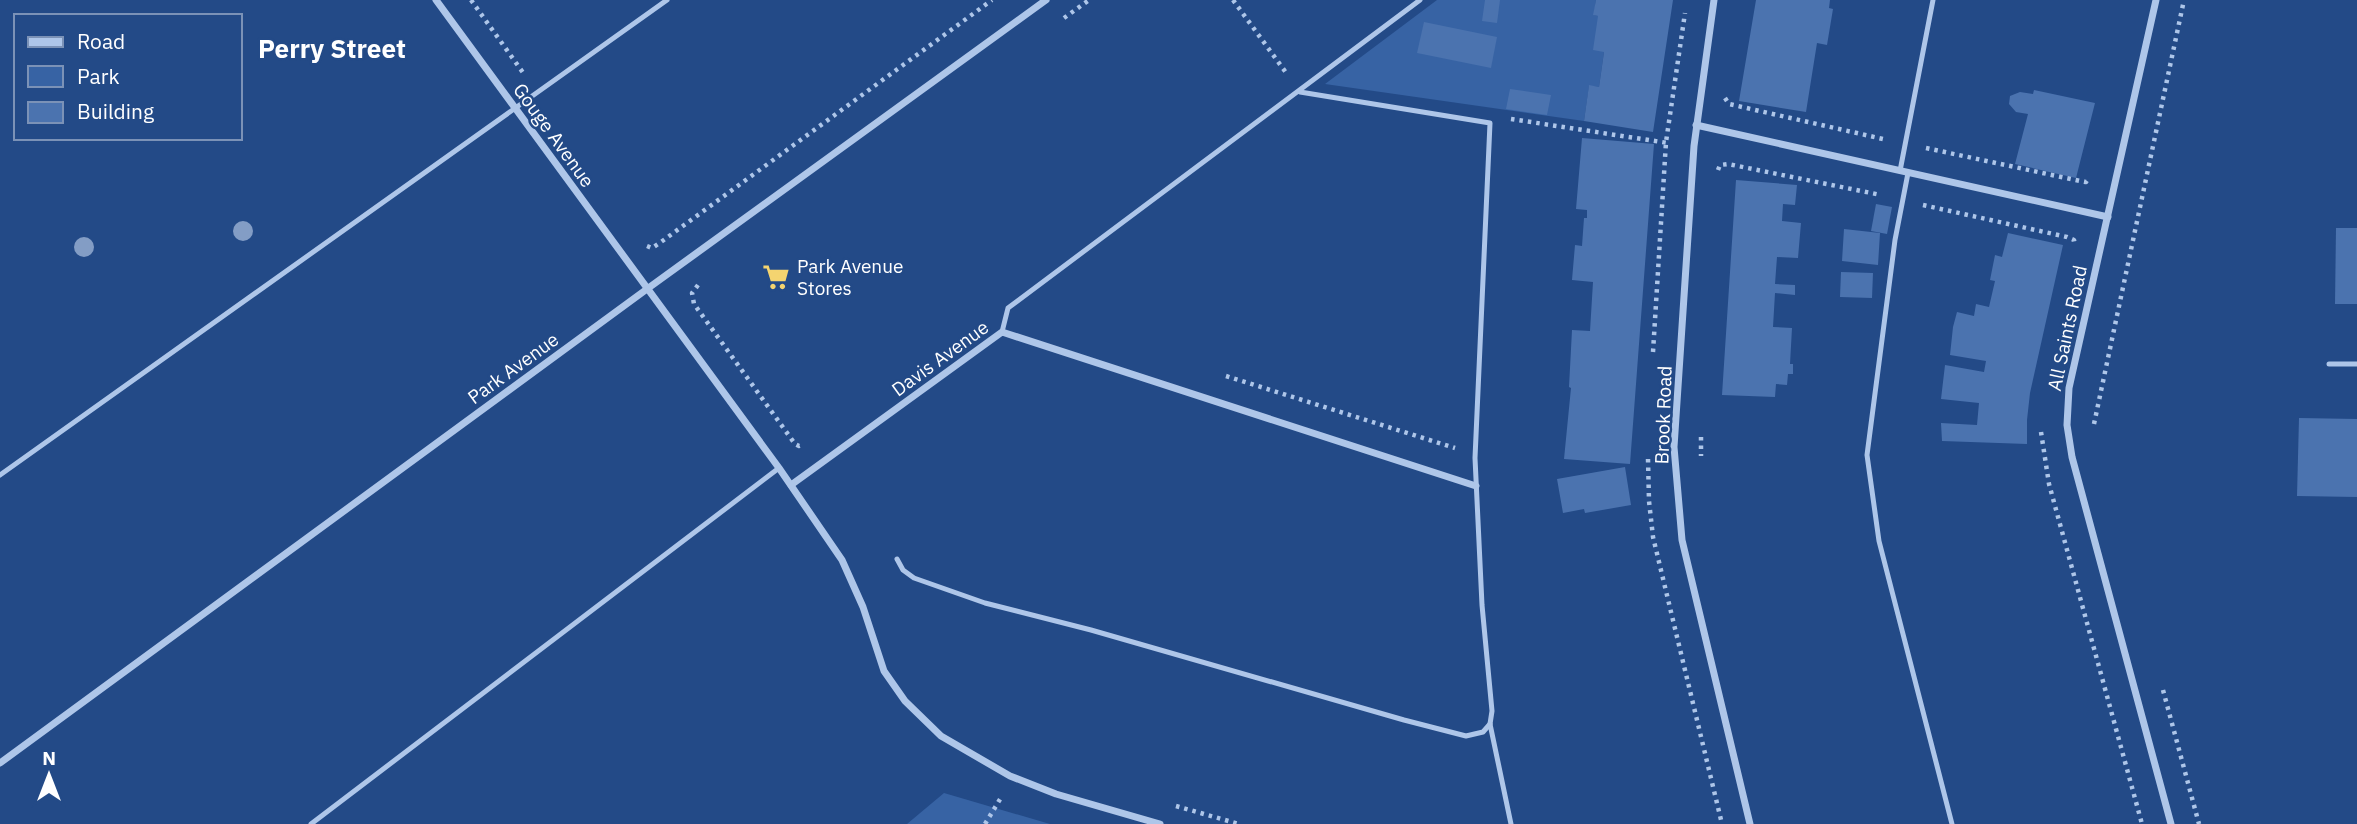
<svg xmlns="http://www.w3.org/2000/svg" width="2357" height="824" font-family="'IBM Plex Sans',sans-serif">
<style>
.green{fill:#3763a4}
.building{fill:#4b73af}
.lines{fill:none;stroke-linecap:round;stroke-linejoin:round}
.path{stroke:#aec6e9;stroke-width:4.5;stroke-dasharray:3.5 5;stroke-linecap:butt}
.lane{stroke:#aec6e9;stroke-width:5}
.street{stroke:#aec6e9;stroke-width:7}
.tree{fill:#839dc5}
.labels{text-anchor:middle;stroke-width:5;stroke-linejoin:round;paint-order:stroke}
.street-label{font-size:19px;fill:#fff;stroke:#234a87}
.poi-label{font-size:19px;fill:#fff;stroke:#234a87;text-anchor:start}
.district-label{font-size:26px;font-weight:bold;fill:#fff;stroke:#234a87}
</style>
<rect width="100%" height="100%" fill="#234a87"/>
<!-- green -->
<g class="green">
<path d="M1437,0H1596L1594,15L1598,16L1604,52L1599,87L1589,86L1584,121L1325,84Z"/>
<path d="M944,793L1050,824H907Z"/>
</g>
<!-- building -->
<g class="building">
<path d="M1485,0H1500L1497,23L1482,21Z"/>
<path d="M1596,0H1673L1653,132L1584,121L1589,85L1599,87L1604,52L1593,50L1598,16L1593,15Z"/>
<path d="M1756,0H1830L1829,8L1833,9L1827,45L1817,43L1806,112L1739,101Z"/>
<path d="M1424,22L1497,37L1491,68L1417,53Z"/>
<path d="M1510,89L1551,95L1547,115L1506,109Z"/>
<path d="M2034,90L2095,103L2076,178L2015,164L2028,114L2016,112L2009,104L2010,96L2020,92L2033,94Z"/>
<path d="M1582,138L1654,144L1630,464L1564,459L1571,388L1569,387L1572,330L1590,331L1593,282L1572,280L1575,245L1582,246L1584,218H1587V210L1576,209Z"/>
<path d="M1736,180L1797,185L1795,205L1783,204L1782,221L1801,223L1798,258L1777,257L1775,284L1795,285V295L1775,293L1773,327L1792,328L1790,364H1793V374H1788L1787,385L1776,384L1775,397L1722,395Z"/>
<path d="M1876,204L1892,207L1887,234L1871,231Z"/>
<path d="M2336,228H2357V304H2335Z"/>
<path d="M1844,229L1880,233L1878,265L1842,261Z"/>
<path d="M2008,233L2063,245L2030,393L2027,420V444L1942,441L1941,423L1977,425L1979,403L1941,399L1945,365L1984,372L1986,361L1950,355L1953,327L1957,312L1974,316L1976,304L1989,307L1995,281L1990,280L1995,255L2002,257Z"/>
<path d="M1841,272L1873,273L1872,298L1840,297Z"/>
<path d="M2299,418L2357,419V497L2297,496Z"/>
<path d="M1625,467L1631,505L1585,513L1584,509L1563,513L1557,479Z"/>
</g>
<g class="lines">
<!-- path -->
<g class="path">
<path d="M471,0L524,74"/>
<path d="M1233,0L1287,74"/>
<path d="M1064,18L1089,0"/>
<path d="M1725,98L1729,104L1883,139"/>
<path d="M1511,119L1668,143"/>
<path d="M1926,148L2080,181L2086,182L2089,177"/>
<path d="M1718,170L1720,165L1728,164L1881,195"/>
<path d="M1923,205L2067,237L2074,240L2075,245"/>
<path d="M647,246L652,248L661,242L992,0"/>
<path d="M698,285L692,293L694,304L795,444L799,446L804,444"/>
<path d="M1653,352L1666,142L1685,13"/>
<path d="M1226,376L1455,448"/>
<path d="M2094,424L2184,0"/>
<path d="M2041,432L2049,484L2142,824"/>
<path d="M1701,437V456"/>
<path d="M1648,459L1649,501L1653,537L1722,824"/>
<path d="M2163,690L2199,824"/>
<path d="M1176,806L1239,824"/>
<path d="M985,824L1002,796"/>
</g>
<!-- lane -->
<g class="lane">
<path d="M1300,92L1490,123L1475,458L1482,605L1492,711L1490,724L1511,824"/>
<path d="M1900,171L1933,0"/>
<path d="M1908,173L1895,240L1867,455L1879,541L1952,824"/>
<path d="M1002,332L1008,308L1420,0"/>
<path d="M2329,364H2357"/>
<path d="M0,475L667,0"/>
<path d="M897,559L903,570L914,578L985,603L1091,630L1404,720L1466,736L1483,732L1490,724"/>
<path d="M311,824L779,468"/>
</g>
<!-- street -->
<g class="street">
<path d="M436,0L779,468L842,560L863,607L884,671L905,701L941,736L1010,776L1056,794L1160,824"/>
<path d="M1714,0L1694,146L1674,447L1682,540L1750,824"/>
<path d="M2156,0L2069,388L2067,425L2072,457L2171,824"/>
<path d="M1696,125L2108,217"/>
<path d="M791,485L1002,332L1476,486"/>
<path d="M0,763L647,289L1046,0"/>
</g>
</g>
<!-- trees -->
<g class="tree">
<circle cx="243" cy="231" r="10"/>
<circle cx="84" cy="247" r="10"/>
</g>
<!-- icons -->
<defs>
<g id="supermarket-bare" transform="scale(2.1)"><path d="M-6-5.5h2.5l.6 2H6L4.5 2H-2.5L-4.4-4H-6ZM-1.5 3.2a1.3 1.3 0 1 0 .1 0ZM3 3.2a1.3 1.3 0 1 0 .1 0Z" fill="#f4d470" stroke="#234a87" stroke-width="2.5" paint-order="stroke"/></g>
</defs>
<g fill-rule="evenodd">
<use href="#supermarket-bare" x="776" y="277"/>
</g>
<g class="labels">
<!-- street labels -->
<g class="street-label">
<text transform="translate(554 135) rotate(54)" y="7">Gouge Avenue</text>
<text transform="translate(2067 328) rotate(-78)" y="7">All Saints Road</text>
<text transform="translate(940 358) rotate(-36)" y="7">Davis Avenue</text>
<text transform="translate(513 368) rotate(-36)" y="7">Park Avenue</text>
<text transform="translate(1663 415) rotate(-88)" y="7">Brook Road</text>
</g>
<!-- poi labels -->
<g class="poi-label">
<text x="797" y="273">Park Avenue<tspan x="797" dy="22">Stores</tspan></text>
</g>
<!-- district labels -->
<g class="district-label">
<text x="332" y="58">Perry Street</text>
</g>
</g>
<!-- legend -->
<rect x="14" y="14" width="228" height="126" fill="#234a87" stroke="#7b92b7" stroke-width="2"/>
<rect x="28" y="37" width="35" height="10" fill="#aec6e9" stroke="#7b92b7" stroke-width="2"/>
<text x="77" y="49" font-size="21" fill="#ffffff">Road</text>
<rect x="28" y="66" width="35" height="21" fill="#3763a4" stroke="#7b92b7" stroke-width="2"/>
<text x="77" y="84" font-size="21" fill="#ffffff">Park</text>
<rect x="28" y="102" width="35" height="21" fill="#4b73af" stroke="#7b92b7" stroke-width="2"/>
<text x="77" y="119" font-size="21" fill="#ffffff">Building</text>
<!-- north arrow -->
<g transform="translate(49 775)" stroke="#234a87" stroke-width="5" paint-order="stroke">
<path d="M0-5L12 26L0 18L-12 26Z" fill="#ffffff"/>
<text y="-10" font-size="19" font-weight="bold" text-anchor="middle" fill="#ffffff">N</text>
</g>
</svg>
